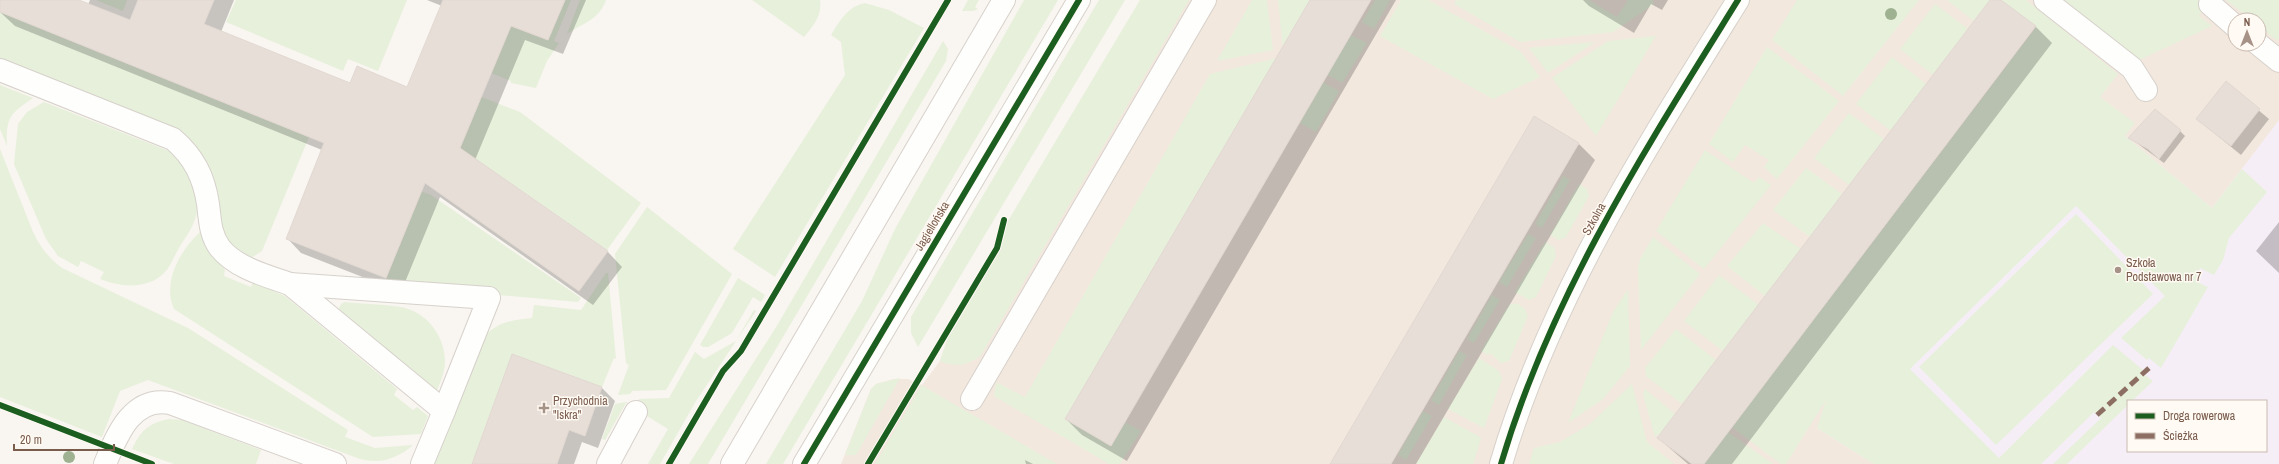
<svg xmlns="http://www.w3.org/2000/svg" width="2279" height="464" font-family="'Archivo Narrow',sans-serif">
<style>
.residential{fill:#f2e8de;fill-rule:evenodd}
.education{fill:#f6eef6;fill-rule:evenodd}
.green{fill:#e7f0db}
.shadow{fill:#0003}
.building{fill:#e6ded7;stroke:#e2d8d2}
.lines{fill:none;stroke-linecap:round;stroke-linejoin:round}
.minor-casing{stroke:#d7d1cb;stroke-width:24}
.minor{stroke:#fefefd;stroke-width:22}
.quiet{stroke:#8d6e63;stroke-width:5;stroke-dasharray:10 5;stroke-linecap:butt}
.cycleway-casing{stroke:#fffaf3;stroke-width:8}
.cycleway{stroke:#1b5e20;stroke-width:6}
.tree{fill:#9eb190}
.poi-dot{fill:#a69286;stroke:#fffaf3;stroke-width:1.5}
.labels{text-anchor:middle;stroke-width:3;stroke-linejoin:round;paint-order:stroke}
.street-label{font-size:12px;fill:#7a5c4d;stroke:#fffaf3}
.poi-label{font-size:12px;fill:#7a5c4d;stroke:#fffaf3;text-anchor:start}
</style>
<rect width="100%" height="100%" fill="#f9f5f0"/>
<!-- residential -->
<path class="residential" d="M1145,0H2279V464H841L871,389L876,384L894,379H908L922,385L940,361L947,340ZM2235,20H2259V44H2235ZM2128,401H2266V451H2128Z"/>
<!-- education -->
<path class="education" d="M2279,120V464H1874L1817,428L2125,136L2212,208ZM2128,401H2266V451H2128Z"/>
<!-- green -->
<g class="green">
<path d="M96,0H127L123,11Z"/>
<path d="M236,0H407L378,71L348,59L343,71L226,22Z"/>
<path d="M565,0H571L554,41L559,43L547,61L536,88L511,83V81L491,73L511,26L548,40Z"/>
<path d="M580,0H606C599,20 583,23 567,34Z"/>
<path d="M752,0H820C822,16 814,25 804,37Z"/>
<path d="M968,0H979L975,7L978,9L973,11H962Z"/>
<path d="M1024,0H1058L783,464H766L862,301L895,229Z"/>
<path d="M1099,0H1125L918,347L911,333V317Z"/>
<path d="M1140,0H1189L981,355C970,365 955,368 940,361L947,340L1000,251L1008,221Z"/>
<path d="M1252,0H1267L1273,50L1217,61Z"/>
<path d="M1278,0H1310L1294,28L1350,35L1367,43L1342,83L1283,50Z"/>
<path d="M1375,0H1390L1374,29L1362,22Z"/>
<path d="M1401,0H1428L1520,51L1540,77L1493,99L1380,36Z"/>
<path d="M1456,0H1589L1617,17L1628,0H1653L1654,4L1613,32L1520,42L1454,4Z"/>
<path d="M1797,0H1919L1843,96L1772,40Z"/>
<path d="M1947,0H1990L1974,21Z"/>
<path d="M2001,0H2026L2118,74L2100,97L2135,123L2125,136L2212,208L2242,169L2267,192L2229,238L2223,260L2214,275L2200,268L2195,281L2208,287L2161,368L2149,358L2147,360L2121,338L2165,296L2076,206L1910,369L1999,458L2113,345L2143,370L2141,372L2153,381L2132,401H2128V405L2067,464H2053L2101,418L2094,412L2041,464H1874L1817,428L1826,400L1786,464H1781L1732,427L2036,27Z"/>
<path d="M2057,0H2210L2199,16L2212,26L2135,62Z"/>
<path d="M2226,0H2279V39L2276,40L2259,26V20H2252Z"/>
<path d="M865,3L889,10L924,28L775,277L733,249L845,75L841,42L831,35C839,22 848,6 865,3Z"/>
<path d="M1935,4L1968,29L1933,75L1900,49Z"/>
<path d="M0,12L309,137L262,251L251,258C212,242 224,212 214,180C209,164 200,153 190,141L0,62Z"/>
<path d="M1656,36L1596,136L1552,78L1608,41Z"/>
<path d="M943,41L948,49L946,61L708,464H689L778,324Z"/>
<path d="M1595,42L1548,73L1529,48Z"/>
<path d="M1767,47L1839,101L1777,179L1764,167L1769,160L1745,145L1733,162L1709,144Z"/>
<path d="M1892,57L1926,84L1891,131L1856,104Z"/>
<path d="M1277,58L1339,91L1316,132L1300,123L1315,96L1269,70L1065,419L1111,446L1125,422L1141,431L1120,464H1109L994,396L996,382L1025,397L1210,74Z"/>
<path d="M0,85L33,98C10,114 6,116 7,146L0,129Z"/>
<path d="M481,97L520,112L641,203L607,250L460,148Z"/>
<path d="M44,102L169,151C188,165 201,193 196,216C193,227 186,237 180,246C175,254 171,266 164,273C147,290 120,287 100,279L104,272L81,261L78,267L58,256L46,239L14,164L18,124L27,112Z"/>
<path d="M1849,113L1884,139L1849,185L1814,158Z"/>
<path d="M0,149L33,232C40,247 49,258 62,268L188,328L348,430L345,437L375,448L413,445C397,459 381,464 360,459L148,380L120,391L102,437L0,397Z"/>
<path d="M1705,150L1754,183L1759,177L1771,185L1704,269L1656,231Z"/>
<path d="M1806,168L1842,194L1810,237L1773,210Z"/>
<path d="M1563,176L1570,180L1542,228L1535,224Z"/>
<path d="M1579,184L1587,189L1589,196L1566,237L1559,240L1550,235Z"/>
<path d="M412,188L431,195L581,298L578,302L386,285V279L408,225L399,220Z"/>
<path d="M647,207L732,274L666,390L632,391L630,394L618,395L629,365L626,363L615,254Z"/>
<path d="M2076,214L2153,294L1996,445L1919,367Z"/>
<path d="M1763,223L1801,249L1765,296L1727,266Z"/>
<path d="M200,232L209,251L225,270L224,276L251,287L253,282L285,296L397,389L394,395L413,410L417,407L428,416L421,434L373,437L174,309C162,283 180,250 200,232Z"/>
<path d="M1528,234L1536,238L1507,287L1499,282Z"/>
<path d="M1653,237L1700,274L1641,350L1638,269L1640,259Z"/>
<path d="M1545,242L1554,247L1556,256L1536,297L1529,300L1515,292Z"/>
<path d="M606,273H608L616,359L614,358L602,387L512,354L472,464H433L481,340C495,323 510,320 532,318L534,305L581,310Z"/>
<path d="M1719,275L1759,305L1723,351L1684,321Z"/>
<path d="M738,278L765,295L761,302L753,297L732,333L708,347H703L700,345Z"/>
<path d="M1628,289L1630,366L1603,399L1568,423L1613,312Z"/>
<path d="M1492,295L1500,300L1474,343L1467,339Z"/>
<path d="M345,302C363,304 383,304 401,307C427,312 445,336 445,362C445,373 439,384 436,394L338,310L341,304Z"/>
<path d="M1517,303L1525,309L1528,316L1509,361L1501,363L1490,353L1488,355L1481,351L1509,305Z"/>
<path d="M754,310L756,311L696,401L660,464H648L668,429L626,403L605,440L602,439L615,404L626,402L635,407L639,399L669,398L695,352L704,359L736,341Z"/>
<path d="M1676,329L1716,360L1682,404L1646,376L1645,368Z"/>
<path d="M1459,351L1467,355L1439,405L1431,400Z"/>
<path d="M1479,358L1499,371L1502,379L1484,428L1448,409Z"/>
<path d="M900,378L856,455H845L871,389L876,384Z"/>
<path d="M1632,384L1647,442L1674,464H1529L1534,448L1560,442L1590,424Z"/>
<path d="M922,385L928,389L1057,464H875Z"/>
<path d="M1645,389L1675,414L1659,436L1657,434L1655,437L1643,394Z"/>
<path d="M1423,411L1432,416L1406,460L1398,455Z"/>
<path d="M1444,417L1480,437L1481,439L1473,464H1416Z"/>
<path d="M169,419L182,420L261,450L256,464H174L132,449C140,431 149,423 169,419Z"/>
<path d="M1728,432L1773,464H1704Z"/>
</g>
<!-- shadow -->
<g class="shadow">
<path d="M5,0H76L88,5L90,0H234L221,32L350,85L408,89L442,6L427,0H586L563,54L525,40L475,160L608,252L622,267L593,305L440,197L401,292L301,253L287,238L322,150L15,26L0,12Z"/>
<path d="M1311,0H1396L1127,461L1082,435L1066,419Z"/>
<path d="M1583,0H1668L1662,10L1651,4L1634,33L1589,6Z"/>
<path d="M1991,0H1999L2036,27L2052,43L1732,464H1688L1658,438Z"/>
<path d="M2226,83L2269,119L2241,155L2197,119Z"/>
<path d="M2180,131L2185,136L2164,163L2130,138Z"/>
<path d="M1579,144L1595,160L1416,464H1332Z"/>
<path d="M2279,222V273L2256,251Z"/>
<path d="M513,355L602,388L615,401L598,448L582,442L574,464H473Z"/>
<path d="M1025,460L1033,464H1026Z"/>
</g>
<!-- building -->
<g class="building">
<path d="M0,0H79L130,20L138,0H214L204,24L350,83L357,66L407,87L443,0H565L548,40L511,26L460,148L608,251L579,291L425,183L386,278L286,239L324,143L0,12Z"/>
<path d="M1310,0H1371L1111,446L1065,419Z"/>
<path d="M1990,0H2001L2036,26L1704,464H1692L1657,438Z"/>
<path d="M2226,81L2260,109L2231,146L2196,119Z"/>
<path d="M2155,109L2181,130L2159,159L2148,149L2128,138Z"/>
<path d="M1534,116L1579,143L1391,464H1330Z"/>
<path d="M512,354L602,387L585,436L569,430L557,464H472Z"/>
</g>
<g class="lines">
<!-- minor casing -->
<g class="minor-casing">
<g id="minor">
<path d="M2045,0L2132,68L2146,90"/>
<path d="M2210,4L2235,26"/>
<path d="M2258,44L2279,61"/>
<path d="M0,70L173,139C194,157 204,177 208,204C210,219 210,235 220,248C236,268 267,276 290,284L444,411L422,464"/>
<path d="M290,284L489,298L444,411"/>
<path d="M972,399L1205,0"/>
<path d="M105,464C117,435 132,396 170,403L335,464"/>
<path d="M608,464L636,412"/>
<path d="M732,464L1004,0"/>
<path d="M804,464L1079,0"/>
<path d="M1501,464C1551,295 1646,148 1738,0"/>
</g>
</g>
<!-- minor -->
<use href="#minor" class="minor"/>
<!-- quiet -->
<path class="quiet" d="M2097,415L2149,368"/>
<!-- cycleway casing -->
<g class="cycleway-casing">
<g id="cycleway">
<path d="M0,405L152,464"/>
<path d="M669,464L723,371L741,351L948,0"/>
<path d="M804,464L1079,0"/>
<path d="M868,464L997,248L1004,220"/>
<path d="M1501,464C1551,295 1646,148 1738,0"/>
</g>
</g>
<!-- cycleway -->
<use href="#cycleway" class="cycleway"/>
</g>
<!-- trees -->
<g class="tree">
<circle cx="1891" cy="14" r="6"/>
<circle cx="69" cy="457" r="6"/>
</g>
<!-- markers -->
<g class="poi-dot">
<circle cx="2118" cy="270" r="4"/>
<path d="M542 402h4v4h4v4h-4v4h-4v-4h-4v-4h4z"/>
</g>
<g class="labels">
<!-- street labels -->
<g class="street-label">
<text transform="translate(1594 219) rotate(-61)" y="4">Szkolna</text>
<text transform="translate(932 226) rotate(-59)" y="4">Jagiellońska</text>
</g>
<!-- poi labels -->
<g class="poi-label">
<text x="2126" y="267">Szkoła<tspan x="2126" dy="14">Podstawowa nr 7</tspan></text>
<text x="553" y="405">Przychodnia<tspan x="553" dy="14">"Iskra"</tspan></text>
</g>
</g>
<!-- legend -->
<rect x="2127" y="400" width="140" height="52" fill="#fffaf3" stroke="#cabbb1"/>
<rect x="2135" y="413" width="20" height="6" fill="#1b5e20" stroke="#cabbb1"/>
<text x="2163" y="420" font-size="12" fill="#7a5c4d">Droga rowerowa</text>
<rect x="2135" y="433" width="20" height="6" fill="#8d6e63" stroke="#cabbb1"/>
<text x="2163" y="440" font-size="12" fill="#7a5c4d">Ścieżka</text>
<!-- north arrow -->
<g transform="translate(2247 32)"><circle r="19" fill="#fffaf3" stroke="#cabbb1"/>
<path d="M0-3L7 15L0 10L-7 15Z" fill="#a69286"/>
<text y="-6" font-size="11" font-weight="bold" text-anchor="middle" fill="#7a5c4d">N</text>
</g>
<!-- scale -->
<path d="M14 444v6h100v-6" fill="none" stroke="#7a5c4d" stroke-width="2"/>
<text x="20" y="444" font-size="12" fill="#7a5c4d" stroke="#fffaf3" stroke-width="3" paint-order="stroke">20 m</text>
</svg>
